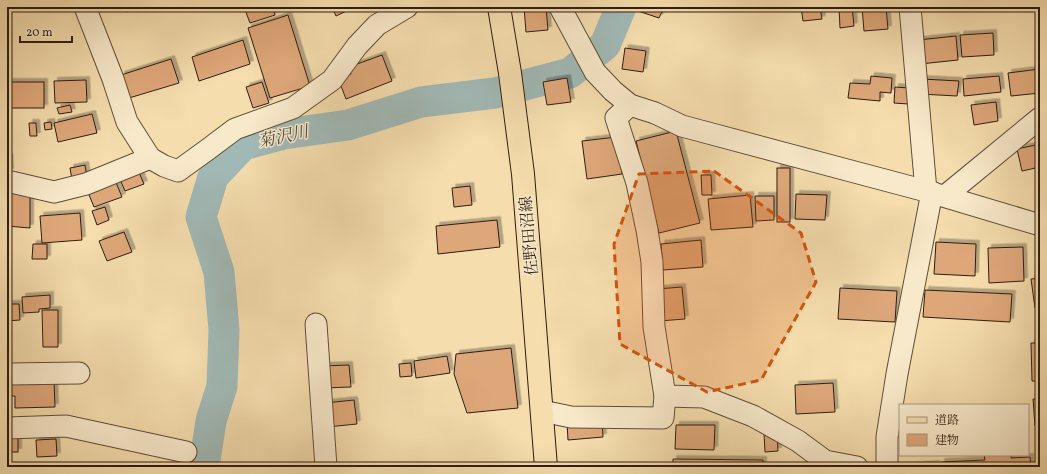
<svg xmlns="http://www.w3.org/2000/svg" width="1047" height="474" font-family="Vollkorn,'Noto Serif JP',serif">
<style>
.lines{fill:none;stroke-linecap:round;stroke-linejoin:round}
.river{stroke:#a1b9b6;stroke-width:31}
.building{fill:#dea779;stroke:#2d1d11;filter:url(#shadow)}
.minor-casing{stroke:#5f4d38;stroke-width:23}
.major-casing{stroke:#2d1d11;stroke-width:24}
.minor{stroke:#f8e9ca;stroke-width:21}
.major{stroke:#f5ddae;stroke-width:22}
.marked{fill:#d5530c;fill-opacity:0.2;stroke:#d5530c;stroke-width:3;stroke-dasharray:8 5;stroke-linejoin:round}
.labels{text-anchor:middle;stroke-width:3;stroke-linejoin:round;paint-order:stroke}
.street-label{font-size:16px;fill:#2d1d11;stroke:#f8e9ca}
.water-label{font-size:17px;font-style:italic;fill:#504c43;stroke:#f8e9ca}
</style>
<defs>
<filter id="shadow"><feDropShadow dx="3.5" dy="-3.5" stdDeviation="0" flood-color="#0004"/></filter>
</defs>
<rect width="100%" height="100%" fill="#f5ddae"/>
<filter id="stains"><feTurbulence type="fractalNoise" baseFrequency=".005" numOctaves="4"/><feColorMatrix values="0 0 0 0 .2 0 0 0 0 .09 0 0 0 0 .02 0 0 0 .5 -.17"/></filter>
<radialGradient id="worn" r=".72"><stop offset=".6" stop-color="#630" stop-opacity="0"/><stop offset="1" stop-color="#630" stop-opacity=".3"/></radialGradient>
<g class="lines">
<!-- river -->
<path class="river" d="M204,467L211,421L222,386L224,330L219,272L201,217L213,177L243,145L284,134L348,125L421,102L495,93L570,73L605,45L621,7"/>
</g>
<!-- building -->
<g class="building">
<path d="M124,7H131L132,10L126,12Z"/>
<path d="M244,7H273L275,15L250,23Z"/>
<path d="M332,7H355L336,16Z"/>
<path d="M524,7H546L548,30L526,32Z"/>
<path d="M636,7H664L659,18L635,10Z"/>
<path d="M801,7H820L822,19L803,21Z"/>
<path d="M839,7H852L854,26L840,28Z"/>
<path d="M862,7H886L888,29L864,31Z"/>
<path d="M288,15L310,86L270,98L248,28Z"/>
<path d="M993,33L994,55L962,57L960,35Z"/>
<path d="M956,36L958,60L920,64L918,40Z"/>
<path d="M243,40L250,64L199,81L192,57Z"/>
<path d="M625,48L646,51L643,72L622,69Z"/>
<path d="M382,55L392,81L346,99L338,78L351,74L349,67Z"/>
<path d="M171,59L179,83L129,98L121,75Z"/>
<path d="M1040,69V93L1011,96L1008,73Z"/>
<path d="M871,76L892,78L891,93L880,92V101L848,98L850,83L870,84Z"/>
<path d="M999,76L1001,92L964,96L963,79Z"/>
<path d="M567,78L571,102L547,105L543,82Z"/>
<path d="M922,79L959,81L957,96L920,94Z"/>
<path d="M86,80L87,102L55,103L54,81Z"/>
<rect x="9" y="82" width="35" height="26"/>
<path d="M262,82L269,103L253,108L246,87Z"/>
<path d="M895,87L909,88L908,104L894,103Z"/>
<path d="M996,102L998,121L974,125L971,105Z"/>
<path d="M70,105L72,112L59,114L57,108Z"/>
<path d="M92,114L97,133L58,142L54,123Z"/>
<path d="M51,122L52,129L45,130L44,123Z"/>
<path d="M29,123H36L37,136H30Z"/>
<path d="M676,131L700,223L659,233L636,141Z"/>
<path d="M617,137L622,174L587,179L582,141Z"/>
<path d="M1040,144V167L1022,171L1017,149Z"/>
<path d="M7,157H9L10,172H7Z"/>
<path d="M85,165L87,177L72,180L70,168Z"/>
<rect x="777" y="168" width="13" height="54"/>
<path d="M138,170L144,184L125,191L119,177Z"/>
<path d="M701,175H711L712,195H702Z"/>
<path d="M115,180L122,197L94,207L87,190Z"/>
<path d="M470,186L472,205L454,207L452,188Z"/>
<path d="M7,192L30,193V228L7,226Z"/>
<path d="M796,194L827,195L825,220L795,219Z"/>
<path d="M750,195L753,227L711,230L708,199Z"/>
<path d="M755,196H774V220L756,221Z"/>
<path d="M105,207L109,220L97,225L92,211Z"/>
<path d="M80,213L82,240L42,243L40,216Z"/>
<path d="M497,220L500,247L438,254L436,226Z"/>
<path d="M124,232L132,252L107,261L99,241Z"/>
<path d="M701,240L703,267L663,270L661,244Z"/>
<path d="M936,242L976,244L975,276L934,274Z"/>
<path d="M33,244H47V259H32Z"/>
<path d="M1023,247L1024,281L989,283L988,248Z"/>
<path d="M1040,278V308H1035L1031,279Z"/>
<path d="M682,287L685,319L659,321L657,289Z"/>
<path d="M840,288L897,291L895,322L838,319Z"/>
<path d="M925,290L1012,294L1010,322L923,317Z"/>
<path d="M50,295V308L39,309V312L23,313L22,297Z"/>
<path d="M7,304H19L20,320L7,321Z"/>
<path d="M42,310H58V347H43Z"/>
<path d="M1031,343H1040V381H1032Z"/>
<path d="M511,348L518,408L467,413L454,374L456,354Z"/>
<path d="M447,356L450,373L416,378L414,361Z"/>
<path d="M411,363L412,376L400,377L399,364Z"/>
<path d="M349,365L351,387L323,388L322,366Z"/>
<path d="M54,381L55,407L15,408V396H7V383Z"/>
<path d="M833,383L835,412L796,414L795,385Z"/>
<path d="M1033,399H1040V426H1035Z"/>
<path d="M354,400L357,424L327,427L325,403Z"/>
<path d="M900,415V438H899L898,416Z"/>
<path d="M602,420L603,437L568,440L567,422Z"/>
<path d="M676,425H715L714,450L675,449Z"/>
<path d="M777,432L778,451L765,452L764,433Z"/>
<path d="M1038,433H1040V451H1039Z"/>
<rect x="7" y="437" width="11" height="15"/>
<path d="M56,439L57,456L37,457L36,440Z"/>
<path d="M984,455H1011V458L1030,457L1031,467H942L941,462L985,460Z"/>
<path d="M673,459L763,460V467H673Z"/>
<path d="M936,464V467H898Z"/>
</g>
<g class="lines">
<!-- minor casing -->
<g class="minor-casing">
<g id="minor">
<path d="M85,7L113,79L127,122L150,158L164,166L178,171L207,150L235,129L293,108L332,80L357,46L377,25L407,7"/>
<path d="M560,7L595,72L613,91L630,105L655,113L682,126L926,191L1040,225"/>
<path d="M910,7L926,191"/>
<path d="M7,181L54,192L86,184L150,158"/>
<path d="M945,196L1040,118"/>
<path d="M316,324L326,467"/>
<path d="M7,374L79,373"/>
<path d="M665,396L704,397L753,416L798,441L825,461L857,467"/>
<path d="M542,411L571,417L663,418L665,396L654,327L652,262L647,230L637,183L616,118L630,105"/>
<path d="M7,428L66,426L186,452"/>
<path d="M887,467V437L897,374L932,192"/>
</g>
</g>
<!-- major casing -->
<g class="major-casing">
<path id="major" d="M499,7L510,73L523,174L546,467"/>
</g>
<!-- minor -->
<use href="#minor" class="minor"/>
<!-- major -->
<use href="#major" class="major"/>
</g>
<!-- marked area -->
<path class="marked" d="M714,171L801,233L816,282L761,380L707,392L620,344L614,244L639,174Z"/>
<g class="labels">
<!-- street labels -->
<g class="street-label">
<text transform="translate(528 236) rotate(-95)" y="6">佐野田沼線</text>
</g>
<!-- water labels -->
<g class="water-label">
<text transform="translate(283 136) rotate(-12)" y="6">菊沢川</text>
</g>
</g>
<!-- margin -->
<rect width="1047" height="474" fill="none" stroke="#f5ddae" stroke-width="24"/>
<rect x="8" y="8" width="1031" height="458" fill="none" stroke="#2d1d11" stroke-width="2"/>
<rect x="12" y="12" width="1023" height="450" fill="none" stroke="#2d1d11"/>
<!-- legend -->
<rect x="899" y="404" width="130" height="52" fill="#f8e9ca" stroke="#a79780"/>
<rect x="907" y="417" width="20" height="6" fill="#f5ddae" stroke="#a79780"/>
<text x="935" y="424" font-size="12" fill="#2d1d11">道路</text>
<rect x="907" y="434" width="20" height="12" fill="#dea779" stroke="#a79780"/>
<text x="935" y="444" font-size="12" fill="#2d1d11">建物</text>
<!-- scale -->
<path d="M20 36v6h52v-6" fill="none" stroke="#2d1d11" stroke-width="2"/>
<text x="26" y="36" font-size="12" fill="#2d1d11" stroke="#f8e9ca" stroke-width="3" paint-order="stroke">20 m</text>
<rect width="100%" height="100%" filter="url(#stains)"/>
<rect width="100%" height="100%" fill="url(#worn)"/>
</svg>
